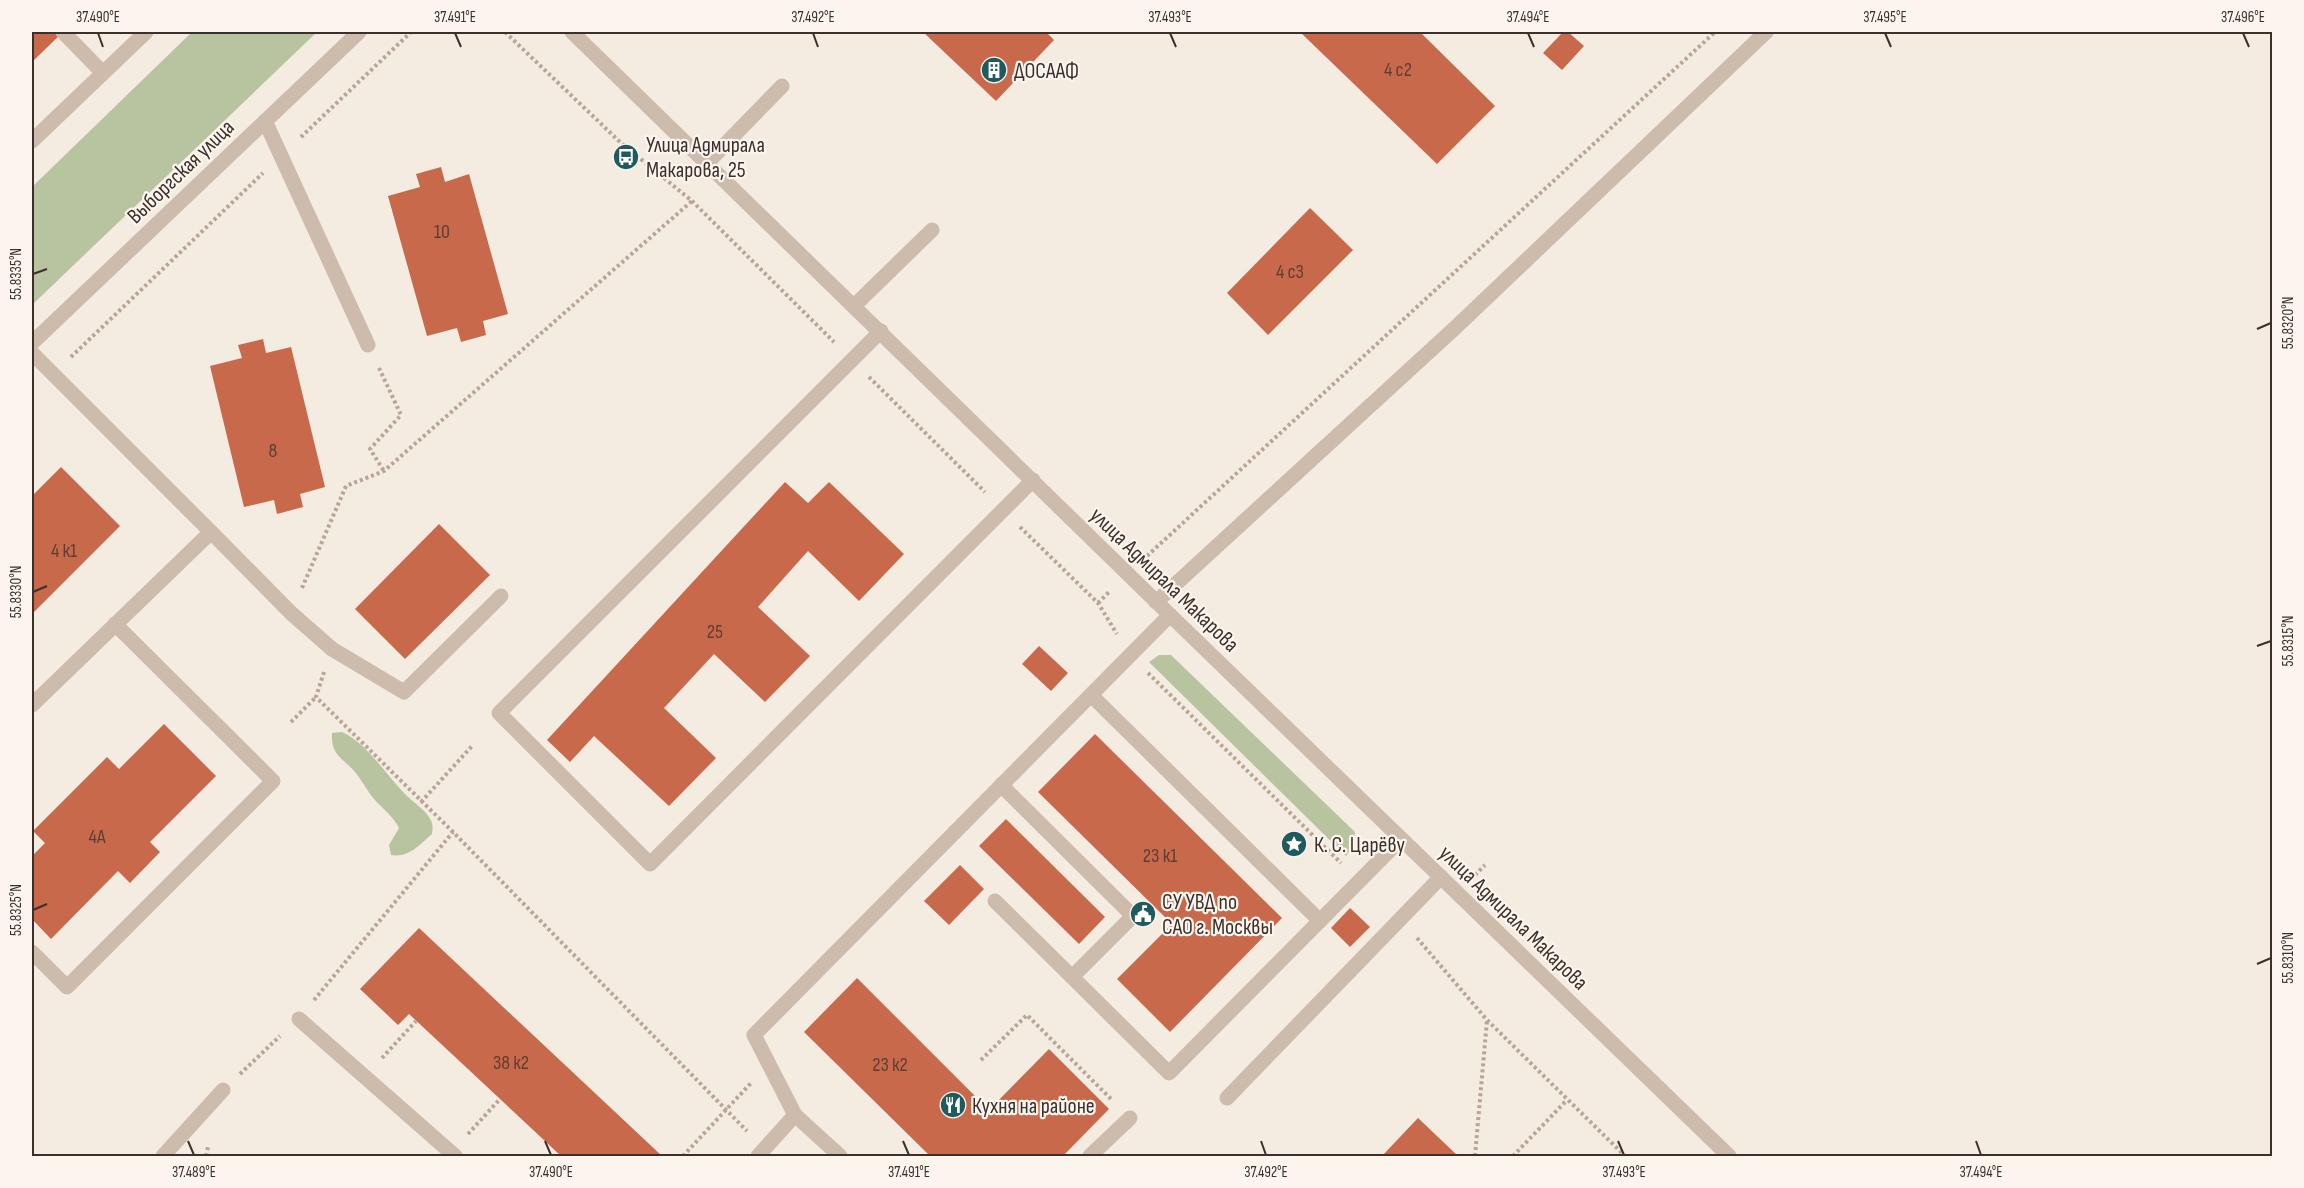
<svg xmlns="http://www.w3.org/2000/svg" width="2304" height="1188" font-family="'Sofia Sans Condensed',sans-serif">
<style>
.green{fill:#b8c4a0}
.building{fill:#c8694b}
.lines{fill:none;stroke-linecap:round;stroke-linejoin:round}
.path{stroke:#b9a596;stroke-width:4;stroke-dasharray:3 3;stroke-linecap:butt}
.service{stroke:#cdbbac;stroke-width:15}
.minor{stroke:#cdbbac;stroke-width:15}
.tertiary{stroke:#cdbbac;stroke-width:15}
.ticks{fill:none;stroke:#3b302b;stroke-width:2}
.labels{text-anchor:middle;stroke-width:4.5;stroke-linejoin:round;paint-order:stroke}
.number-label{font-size:20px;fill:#5e3e33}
.poi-label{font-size:22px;fill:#3b302b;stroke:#fbf5ee;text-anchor:start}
.street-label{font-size:22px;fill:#3b302b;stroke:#fbf5ee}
.neatline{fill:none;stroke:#3b302b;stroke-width:2}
.ticks-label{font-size:15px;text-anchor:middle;fill:#3b302b}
</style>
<rect width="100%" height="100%" fill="#f4ebe1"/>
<!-- green -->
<g class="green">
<path d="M192,32H317L32,305V187Z"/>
<path d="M1159,655H1171L1355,832L1354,844L1346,856L1149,662Z"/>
<path d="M342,732C368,744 385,774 405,794C413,802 423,808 429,817C433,823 433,827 432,834C419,845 409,858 391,855L389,845L399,828C393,816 383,809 374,799C367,791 362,780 355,772C342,757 331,756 332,733Z"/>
</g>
<!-- building -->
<g class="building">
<path d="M32,32H63L32,62Z"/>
<path d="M923,32H1046L1054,40L996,101Z"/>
<path d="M1300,32H1420L1495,106L1437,164Z"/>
<path d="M1563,32H1568L1584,46L1562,70L1543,53Z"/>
<path d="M441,167L445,182L469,174L508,314L483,321L486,335L461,342L457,328L427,336L388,196L420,187L416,174Z"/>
<path d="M1310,208L1353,250L1268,335L1227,293Z"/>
<path d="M263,339L266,353L291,347L325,487L300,494L303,507L277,514L274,500L244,507L210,366L242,358L238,345Z"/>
<path d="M61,467L120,526L32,614V496Z"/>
<path d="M785,482L808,503L829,482L904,554L859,601L808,551L758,607L810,656L765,702L714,654L664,708L716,758L669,806L594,736L570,762L547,740Z"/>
<path d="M439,524L490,575L405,659L355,609Z"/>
<path d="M1039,646L1068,673L1051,691L1022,664Z"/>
<path d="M164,724L216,776L150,842L160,852L130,883L118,871L51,939L32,919V856L45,843L33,831L107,757L119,769Z"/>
<path d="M1095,734L1282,918L1170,1032L1117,979L1172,924L1038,792Z"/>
<path d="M1006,819L1105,917L1079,944L979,846Z"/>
<path d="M960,865L984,889L949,925L924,901Z"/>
<path d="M1350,908L1370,927L1350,947L1331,928Z"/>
<path d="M419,928L662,1156H561L409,1014L398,1025L360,989Z"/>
<path d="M857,978L989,1110L1049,1049L1109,1109L1063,1156H930L804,1032Z"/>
<path d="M1418,1118L1458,1156H1382Z"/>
</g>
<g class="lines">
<!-- path -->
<g class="path">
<path d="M505,32L620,142L692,201L834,342"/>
<path d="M301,137L411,32"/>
<path d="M71,357L263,173"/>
<path d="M379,368L401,415L370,449L384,471"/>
<path d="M869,377L985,492"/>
<path d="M1020,527L1098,603L1117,634"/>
<path d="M1147,556L1715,32"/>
<path d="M302,588L346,486L384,471L692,201"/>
<path d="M1098,603L1109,592"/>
<path d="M324,672L316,697L453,832L747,1131"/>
<path d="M1148,673L1341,863"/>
<path d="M291,722L316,697"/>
<path d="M421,802L473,745"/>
<path d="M1475,875L1485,865"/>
<path d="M1417,938L1487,1020L1625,1156"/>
<path d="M314,1000L453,832"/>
<path d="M382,1058L416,1021"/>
<path d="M981,1060L1027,1015L1112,1100"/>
<path d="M240,1074L280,1036"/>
<path d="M468,1134L500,1099"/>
<path d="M206,1156L208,1147"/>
<path d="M683,1156L751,1083"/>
<path d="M1475,1156L1487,1020"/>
<path d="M1513,1156L1567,1100"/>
</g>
<!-- service -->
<g class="service">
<path d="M63,32L103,73"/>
<path d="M265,121L368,345"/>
<path d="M707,163L782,86"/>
<path d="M855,305L932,230"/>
<path d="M881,331L499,713L650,864L1033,480"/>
<path d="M32,353L211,532L32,705"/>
<path d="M211,532L291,613L332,649L404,692L501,596"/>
<path d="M1156,602L1456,327L1766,32"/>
<path d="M1091,695L1320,921"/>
<path d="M1001,785L1133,916L1072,977L1169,1073L1401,839"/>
<path d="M995,901L1072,977"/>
<path d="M32,952L67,987L273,781L115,624"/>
<path d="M299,1019L455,1156"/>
<path d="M1227,1098L1441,877"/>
<path d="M795,1115L840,1156"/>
<path d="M163,1156L223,1090"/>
<path d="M758,1156L795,1115L754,1035L1170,615"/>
<path d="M1090,1156L1130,1118"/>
</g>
<!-- minor -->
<g class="minor">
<path d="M32,141L146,32"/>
<path d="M32,343L359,32"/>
</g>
<!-- tertiary -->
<path class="tertiary" d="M572,32L1170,615L1729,1156"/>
</g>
<!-- ticks -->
<path class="ticks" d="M98,33L103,47M455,33L461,47M813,33L818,47M1170,33L1176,47M1528,33L1534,47M1885,33L1891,47M2243,33L2249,47M33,274L47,269M2257,329L2271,323M33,592L47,586M2257,646L2271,641M33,910L47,904M2257,964L2271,958M188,1141L194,1155M545,1141L551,1155M903,1141L909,1155M1261,1141L1266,1155M1618,1141L1624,1155M1976,1141L1981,1155"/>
<!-- icons -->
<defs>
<g id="building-disc" transform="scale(1.35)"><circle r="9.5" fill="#1f5a5e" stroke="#fbf5ee"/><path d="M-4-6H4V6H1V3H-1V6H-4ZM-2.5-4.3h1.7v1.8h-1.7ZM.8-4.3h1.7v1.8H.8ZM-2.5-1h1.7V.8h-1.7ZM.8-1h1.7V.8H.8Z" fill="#fff"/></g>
<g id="bus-disc" transform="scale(1.35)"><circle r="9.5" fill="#1f5a5e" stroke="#fbf5ee"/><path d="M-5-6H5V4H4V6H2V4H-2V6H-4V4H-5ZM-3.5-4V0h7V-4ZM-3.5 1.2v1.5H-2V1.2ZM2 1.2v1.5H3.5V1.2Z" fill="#fff"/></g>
<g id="sight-disc" transform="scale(1.35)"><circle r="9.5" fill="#1f5a5e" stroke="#fbf5ee"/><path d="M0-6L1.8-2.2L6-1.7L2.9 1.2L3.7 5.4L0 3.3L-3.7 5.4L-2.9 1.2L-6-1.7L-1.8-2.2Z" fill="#fff"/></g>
<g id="civic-disc" transform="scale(1.35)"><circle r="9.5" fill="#1f5a5e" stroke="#fbf5ee"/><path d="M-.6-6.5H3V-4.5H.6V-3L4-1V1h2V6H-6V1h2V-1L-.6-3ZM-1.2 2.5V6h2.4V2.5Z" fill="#fff"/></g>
<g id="restaurant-disc" transform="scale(1.35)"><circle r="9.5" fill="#1f5a5e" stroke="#fbf5ee"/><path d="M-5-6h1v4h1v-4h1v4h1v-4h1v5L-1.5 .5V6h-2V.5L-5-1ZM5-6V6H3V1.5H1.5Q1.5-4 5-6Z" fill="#fff"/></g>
</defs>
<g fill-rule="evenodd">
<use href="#building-disc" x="994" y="70"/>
<use href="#bus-disc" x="626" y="157"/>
<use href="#sight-disc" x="1294" y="844"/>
<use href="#civic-disc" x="1143" y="914"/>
<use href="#restaurant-disc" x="953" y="1105"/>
</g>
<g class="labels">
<!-- number labels -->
<g class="number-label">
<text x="1398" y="76">4 с2</text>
<text x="442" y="238">10</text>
<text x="1290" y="278">4 с3</text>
<text x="273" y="457">8</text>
<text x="64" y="557">4 к1</text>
<text x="715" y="638">25</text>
<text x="97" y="843">4А</text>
<text x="1160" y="862">23 к1</text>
<text x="511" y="1069">38 к2</text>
<text x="890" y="1071">23 к2</text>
</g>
<!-- poi labels -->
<g class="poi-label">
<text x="1014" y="78">ДОСААФ</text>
<text x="646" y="152">Улица Адмирала<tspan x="646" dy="25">Макарова, 25</tspan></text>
<text x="1314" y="852">К. С. Царёву</text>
<text x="1162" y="909">СУ УВД по<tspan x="1162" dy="25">САО г. Москвы</tspan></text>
<text x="972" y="1113">Кухня на районе</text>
</g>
<!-- street labels -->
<g class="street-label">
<text transform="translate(180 171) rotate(-44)" y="8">Выборгская улица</text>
<text transform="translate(1165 579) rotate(44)" y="8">улица Адмирала Макарова</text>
<text transform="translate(1514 917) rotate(44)" y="8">улица Адмирала Макарова</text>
</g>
</g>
<!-- border -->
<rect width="2304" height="1188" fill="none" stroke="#fbf5ee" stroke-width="66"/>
<rect x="33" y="33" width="2238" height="1122" class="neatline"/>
<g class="ticks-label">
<text x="98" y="22">37.490°E</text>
<text x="455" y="22">37.491°E</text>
<text x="813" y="22">37.492°E</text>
<text x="1170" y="22">37.493°E</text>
<text x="1528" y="22">37.494°E</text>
<text x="1885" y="22">37.495°E</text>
<text x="2243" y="22">37.496°E</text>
<text transform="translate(16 274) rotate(-90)" y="5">55.8335°N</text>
<text transform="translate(2288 323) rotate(-90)" y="5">55.8320°N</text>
<text transform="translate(16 592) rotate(-90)" y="5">55.8330°N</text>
<text transform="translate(2288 641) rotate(-90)" y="5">55.8315°N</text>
<text transform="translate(16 910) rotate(-90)" y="5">55.8325°N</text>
<text transform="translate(2288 958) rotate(-90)" y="5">55.8310°N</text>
<text x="194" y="1177">37.489°E</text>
<text x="551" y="1177">37.490°E</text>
<text x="909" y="1177">37.491°E</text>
<text x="1266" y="1177">37.492°E</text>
<text x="1624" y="1177">37.493°E</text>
<text x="1981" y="1177">37.494°E</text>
</g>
</svg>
